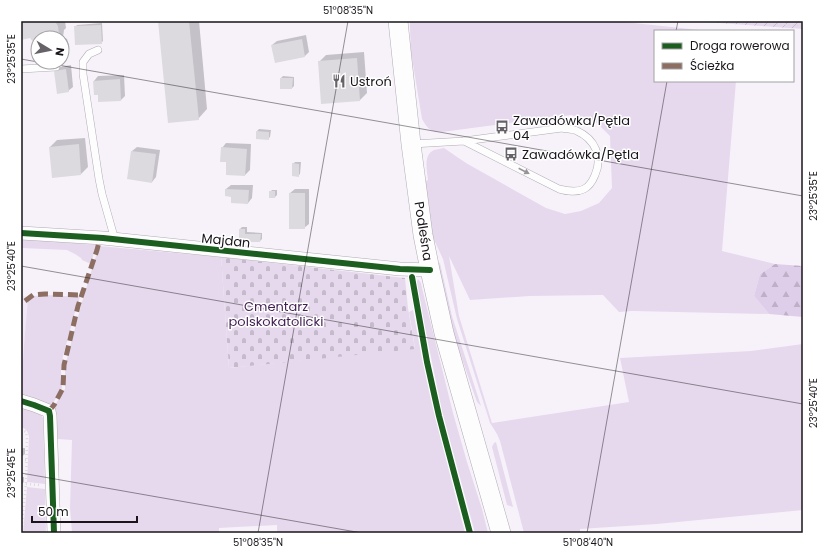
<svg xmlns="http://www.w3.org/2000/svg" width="824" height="554" font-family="Poppins,sans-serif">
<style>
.built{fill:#f1e7f6}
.green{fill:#e6d9ee}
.forest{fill:url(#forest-firs)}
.cemetery{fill:url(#cemetery-stones)}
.garden{fill:url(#garden-furrows)}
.shadow{fill:#0003}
.building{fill:#dcd9df}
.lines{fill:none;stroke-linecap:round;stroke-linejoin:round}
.lane-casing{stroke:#b0acb2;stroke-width:8}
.street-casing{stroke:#b0acb2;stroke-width:14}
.secondary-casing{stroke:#b0acb2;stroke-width:20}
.path{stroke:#dcdadd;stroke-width:2.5;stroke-dasharray:1 3;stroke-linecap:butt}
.lane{stroke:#fefdfe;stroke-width:7}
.street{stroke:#fefdfe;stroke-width:13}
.secondary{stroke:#fefdfe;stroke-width:19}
.quiet{stroke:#8d6e63;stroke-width:5;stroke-dasharray:10 5;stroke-linecap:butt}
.cycleway-casing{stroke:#fff;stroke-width:8}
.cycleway{stroke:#1b5e20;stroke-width:6}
.oneway{fill:#979597}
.ticks{fill:none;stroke:#19151a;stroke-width:1;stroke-opacity:0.45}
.labels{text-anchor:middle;stroke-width:3;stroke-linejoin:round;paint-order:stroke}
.poi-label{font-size:13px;fill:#19151a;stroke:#fff;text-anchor:start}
.street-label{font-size:13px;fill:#19151a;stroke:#fff}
.park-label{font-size:13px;fill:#421f53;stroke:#fff}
.neatline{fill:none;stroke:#19151a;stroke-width:1.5}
.ticks-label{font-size:10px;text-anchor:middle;fill:#19151a}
</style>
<defs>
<pattern id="forest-firs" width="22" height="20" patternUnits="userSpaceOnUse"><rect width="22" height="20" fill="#dfceea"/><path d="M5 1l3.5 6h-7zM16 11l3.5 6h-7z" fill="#bfb0c8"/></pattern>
<pattern id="cemetery-stones" width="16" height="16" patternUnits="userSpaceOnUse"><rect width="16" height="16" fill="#e6d9ee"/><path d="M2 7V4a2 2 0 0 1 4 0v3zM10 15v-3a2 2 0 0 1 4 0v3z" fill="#c5b9cc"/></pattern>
<pattern id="garden-furrows" width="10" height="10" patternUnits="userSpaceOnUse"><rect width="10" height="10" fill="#e6d9ee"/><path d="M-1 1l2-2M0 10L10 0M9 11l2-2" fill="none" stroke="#c5b9cc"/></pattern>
</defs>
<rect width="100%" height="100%" fill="#f7f2fa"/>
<!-- built -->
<path class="built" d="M21,295L27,297L29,303L24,345L23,360L21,372Z"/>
<!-- green -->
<g class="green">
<path d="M410,21H615L709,31H655V81H736L722,251L775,264L760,274L754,296L769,314L632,311L619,312L603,295L530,296L470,300L449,256L459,316L492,423L629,402L620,358L751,351L803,344V510L657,524L580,529V533H524L500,441L497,434L490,423L457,319L443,259L430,231L425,181L428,180C427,170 423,155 434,150C437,149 441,149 444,148L466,163L546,208L565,214L581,211L599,203L612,188L610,136L597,123L571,115L442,132C430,132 428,129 422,119L411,52L410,29Z"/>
<path d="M21,238L96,245L91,264L82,260L81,258L75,254L67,250L21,248Z"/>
<path d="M99,246L221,257L229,368L415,348L409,312L413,310L422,359L432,405L465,533H277V525L219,528V533H72L70,508L72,440L57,439L55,405L65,389V366L82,302Z"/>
<path d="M438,263H440L452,316L481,406L477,402L454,336Z"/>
<path d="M418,279L421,283L422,288L453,413L467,462L482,509L488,533H475L442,411L416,284Z"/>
<path d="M47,295L80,297L75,312L63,356L61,371L62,388L52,405L22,397L21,395V372L23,360L24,345L28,299L33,296Z"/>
<path d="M21,405L40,413L43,418L45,484L27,482L29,437C28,431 26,429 21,427Z"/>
<path d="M496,442L513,507L507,505L492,447L494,443Z"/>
<path d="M27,487L45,489L46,533H23Z"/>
</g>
<!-- forest -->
<path class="forest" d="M775,264L803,266V317L769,314L754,296L760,274Z"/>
<!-- cemetery -->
<path class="cemetery" d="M221,257L405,278L408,308L415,349L229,368Z"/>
<!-- garden -->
<path class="garden" d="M691,21H803V29Z"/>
<!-- shadow -->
<g class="shadow">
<path d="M21,21H65L66,28L64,30L63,37L67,39L69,45L62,53V38H38V46L31,37L21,39Z"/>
<path d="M159,21H199L207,109L198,119Z"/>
<path d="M102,23L103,41L101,43L75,27L77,25Z"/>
<path d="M306,35L309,52L305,56L272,45L277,41Z"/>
<path d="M364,52L367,93L360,100L319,62L326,55Z"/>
<path d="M71,65L73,87L68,91L55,71L60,67Z"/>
<path d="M124,75L125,96L121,100L94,81L98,76Z"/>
<path d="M283,76L294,77V86L292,88L281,78Z"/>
<path d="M259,129L271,130L270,137L268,139L257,131Z"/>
<path d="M85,138L88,167L81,174L50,147L57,140Z"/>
<path d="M226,143L251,144L250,170L245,175L227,161L222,148Z"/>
<path d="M137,147L160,150L156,177L152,182L132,151Z"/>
<path d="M295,162H301L300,174L298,176L293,164Z"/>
<path d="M231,185H253L252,198L248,203L232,196L226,189Z"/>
<path d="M295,189H309V224L304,228L290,193Z"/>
<path d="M272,190H277V195L275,197L270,192Z"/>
<path d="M242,227H247V232L262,233V239L260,241L249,238L240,229Z"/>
<path d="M21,448H25V454L21,457Z"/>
<path d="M21,477H24V482L21,485Z"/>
</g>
<!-- building -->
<g class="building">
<path d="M21,21H58L56,23L58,26L59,35L58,38H38V48L30,38L21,40Z"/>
<path d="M158,21H189L199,120L168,123Z"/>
<path d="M101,25L102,44L75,45L74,26Z"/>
<path d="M302,39L305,57L275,63L271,45Z"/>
<path d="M357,58L360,101L321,104L318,61Z"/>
<path d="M66,69L69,92L57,94L54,71Z"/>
<path d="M280,78H293L292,89H280Z"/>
<path d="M120,79L121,101L98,102V95H94L93,81Z"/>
<path d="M256,131L269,132V140L256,139Z"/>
<path d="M79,144L81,175L52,178L49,147Z"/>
<path d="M221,147L247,149L245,176L226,175V162H220Z"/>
<path d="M131,151L156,154L152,183L127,179Z"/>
<path d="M292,163L299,164V177L292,176Z"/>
<path d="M225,189L249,190L248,204L231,203V197L225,196Z"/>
<rect x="269" y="191" width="6" height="7"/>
<rect x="289" y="193" width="16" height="36"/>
<path d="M239,229H245V234H261L260,242H248V239H239Z"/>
</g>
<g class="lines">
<!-- lane casing -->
<g class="lane-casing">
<g id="lane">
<path d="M98,50L89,54L83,62V74L99,179L102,194L115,240"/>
<path d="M21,69L56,67"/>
<path d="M412,144L464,141L562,128C567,129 573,129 577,131C595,139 603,157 595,175C593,180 590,186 584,189C576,193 567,191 559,189L464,141"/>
</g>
</g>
<!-- street casing -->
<g class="street-casing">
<g id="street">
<path d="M21,233L103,238L400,269L430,270"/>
<path d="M21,401L34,405L49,411L50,416L54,533"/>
</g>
</g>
<!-- secondary casing -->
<g class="secondary-casing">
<path id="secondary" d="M398,21L411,144L423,235L430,270L444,333L501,533"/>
</g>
<!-- path -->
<g class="path">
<path d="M745,21L803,26"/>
<path d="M21,429L26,432L27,439L26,484L21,533"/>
<path d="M21,460H27"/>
<path d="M26,484L39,485"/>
<path d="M21,489L25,490"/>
</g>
<!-- lane -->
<use href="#lane" class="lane"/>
<!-- street -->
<use href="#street" class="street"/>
<!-- secondary -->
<use href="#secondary" class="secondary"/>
<!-- quiet -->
<g class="quiet">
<path d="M25,301L33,295L45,294L82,295"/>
<path d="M49,411L54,405L63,388L64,365L78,306L97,250L100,238"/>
</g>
<!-- cycleway casing -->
<g class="cycleway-casing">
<g id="cycleway">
<path d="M21,233L103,238L400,269L430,270"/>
<path d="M412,277L427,362L439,416L470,533"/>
<path d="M21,401L34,405L49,411L50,416L54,533"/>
</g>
</g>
<!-- cycleway -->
<use href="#cycleway" class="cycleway"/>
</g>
<!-- one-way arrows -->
<defs><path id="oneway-solid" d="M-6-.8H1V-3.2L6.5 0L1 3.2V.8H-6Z"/></defs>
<use class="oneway" href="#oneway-solid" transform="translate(524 171) rotate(27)"/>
<!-- ticks -->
<path class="ticks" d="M676,31L678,21M21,59L38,62M41,62L803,196M21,266L803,404M21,473L362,533M258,533L348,21M587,533L667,81"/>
<!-- icons -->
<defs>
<g id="restaurant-bare" transform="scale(1.08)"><path d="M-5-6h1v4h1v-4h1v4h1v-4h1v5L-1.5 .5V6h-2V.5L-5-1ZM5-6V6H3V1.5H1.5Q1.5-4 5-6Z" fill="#676268" stroke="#fff" stroke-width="2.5" paint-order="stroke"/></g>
<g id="bus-bare" transform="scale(1.08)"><path d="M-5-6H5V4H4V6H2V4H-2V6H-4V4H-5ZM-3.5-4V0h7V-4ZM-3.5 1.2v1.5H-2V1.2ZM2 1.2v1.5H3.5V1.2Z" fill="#676268" stroke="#fff" stroke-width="2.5" paint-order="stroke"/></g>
</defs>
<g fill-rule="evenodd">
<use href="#restaurant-bare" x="339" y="81"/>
<use href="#bus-bare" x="502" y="127"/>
<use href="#bus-bare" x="511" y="154"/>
</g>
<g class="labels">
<!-- poi labels -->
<g class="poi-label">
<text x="350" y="86">Ustroń</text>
<text x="513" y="125">Zawadówka/Pętla<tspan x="513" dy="15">04</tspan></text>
<text x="522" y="159">Zawadówka/Pętla</text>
</g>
<!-- street labels -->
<g class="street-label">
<text transform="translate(424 231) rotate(81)" y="5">Podleśna</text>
<text transform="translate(226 240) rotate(6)" y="5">Majdan</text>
</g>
<!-- park labels -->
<g class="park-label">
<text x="276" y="311">Cmentarz<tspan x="276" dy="15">polskokatolicki</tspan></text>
</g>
</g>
<!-- border -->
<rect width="824" height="554" fill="none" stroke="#ffffff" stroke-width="44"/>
<!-- legend -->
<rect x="654" y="30" width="140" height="52" fill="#ffffff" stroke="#a3a1a3"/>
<rect x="662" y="43" width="20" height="6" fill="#1b5e20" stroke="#a3a1a3"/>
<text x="690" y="50" font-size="12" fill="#19151a">Droga rowerowa</text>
<rect x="662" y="63" width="20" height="6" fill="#8d6e63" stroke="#a3a1a3"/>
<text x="690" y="70" font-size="12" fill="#19151a">Ścieżka</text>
<!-- north arrow -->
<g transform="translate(50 50) rotate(100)"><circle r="19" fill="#ffffff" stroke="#a3a1a3"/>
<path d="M0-3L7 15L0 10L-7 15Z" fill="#676268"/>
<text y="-6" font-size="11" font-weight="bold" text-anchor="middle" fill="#19151a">N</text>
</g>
<!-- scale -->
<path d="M32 516v6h105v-6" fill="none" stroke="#19151a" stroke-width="2"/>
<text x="38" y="516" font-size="12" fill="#19151a" stroke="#ffffff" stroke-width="3" paint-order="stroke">50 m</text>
<rect x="22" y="22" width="780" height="510" class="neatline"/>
<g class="ticks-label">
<text x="348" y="14">51°08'35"N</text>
<text transform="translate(11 59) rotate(-90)" y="4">23°25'35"E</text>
<text transform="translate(813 196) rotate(-90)" y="4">23°25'35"E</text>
<text transform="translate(11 266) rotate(-90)" y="4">23°25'40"E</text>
<text transform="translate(813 403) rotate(-90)" y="4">23°25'40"E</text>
<text transform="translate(11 473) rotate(-90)" y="4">23°25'45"E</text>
<text x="258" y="546">51°08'35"N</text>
<text x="588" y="546">51°08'40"N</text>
</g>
</svg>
